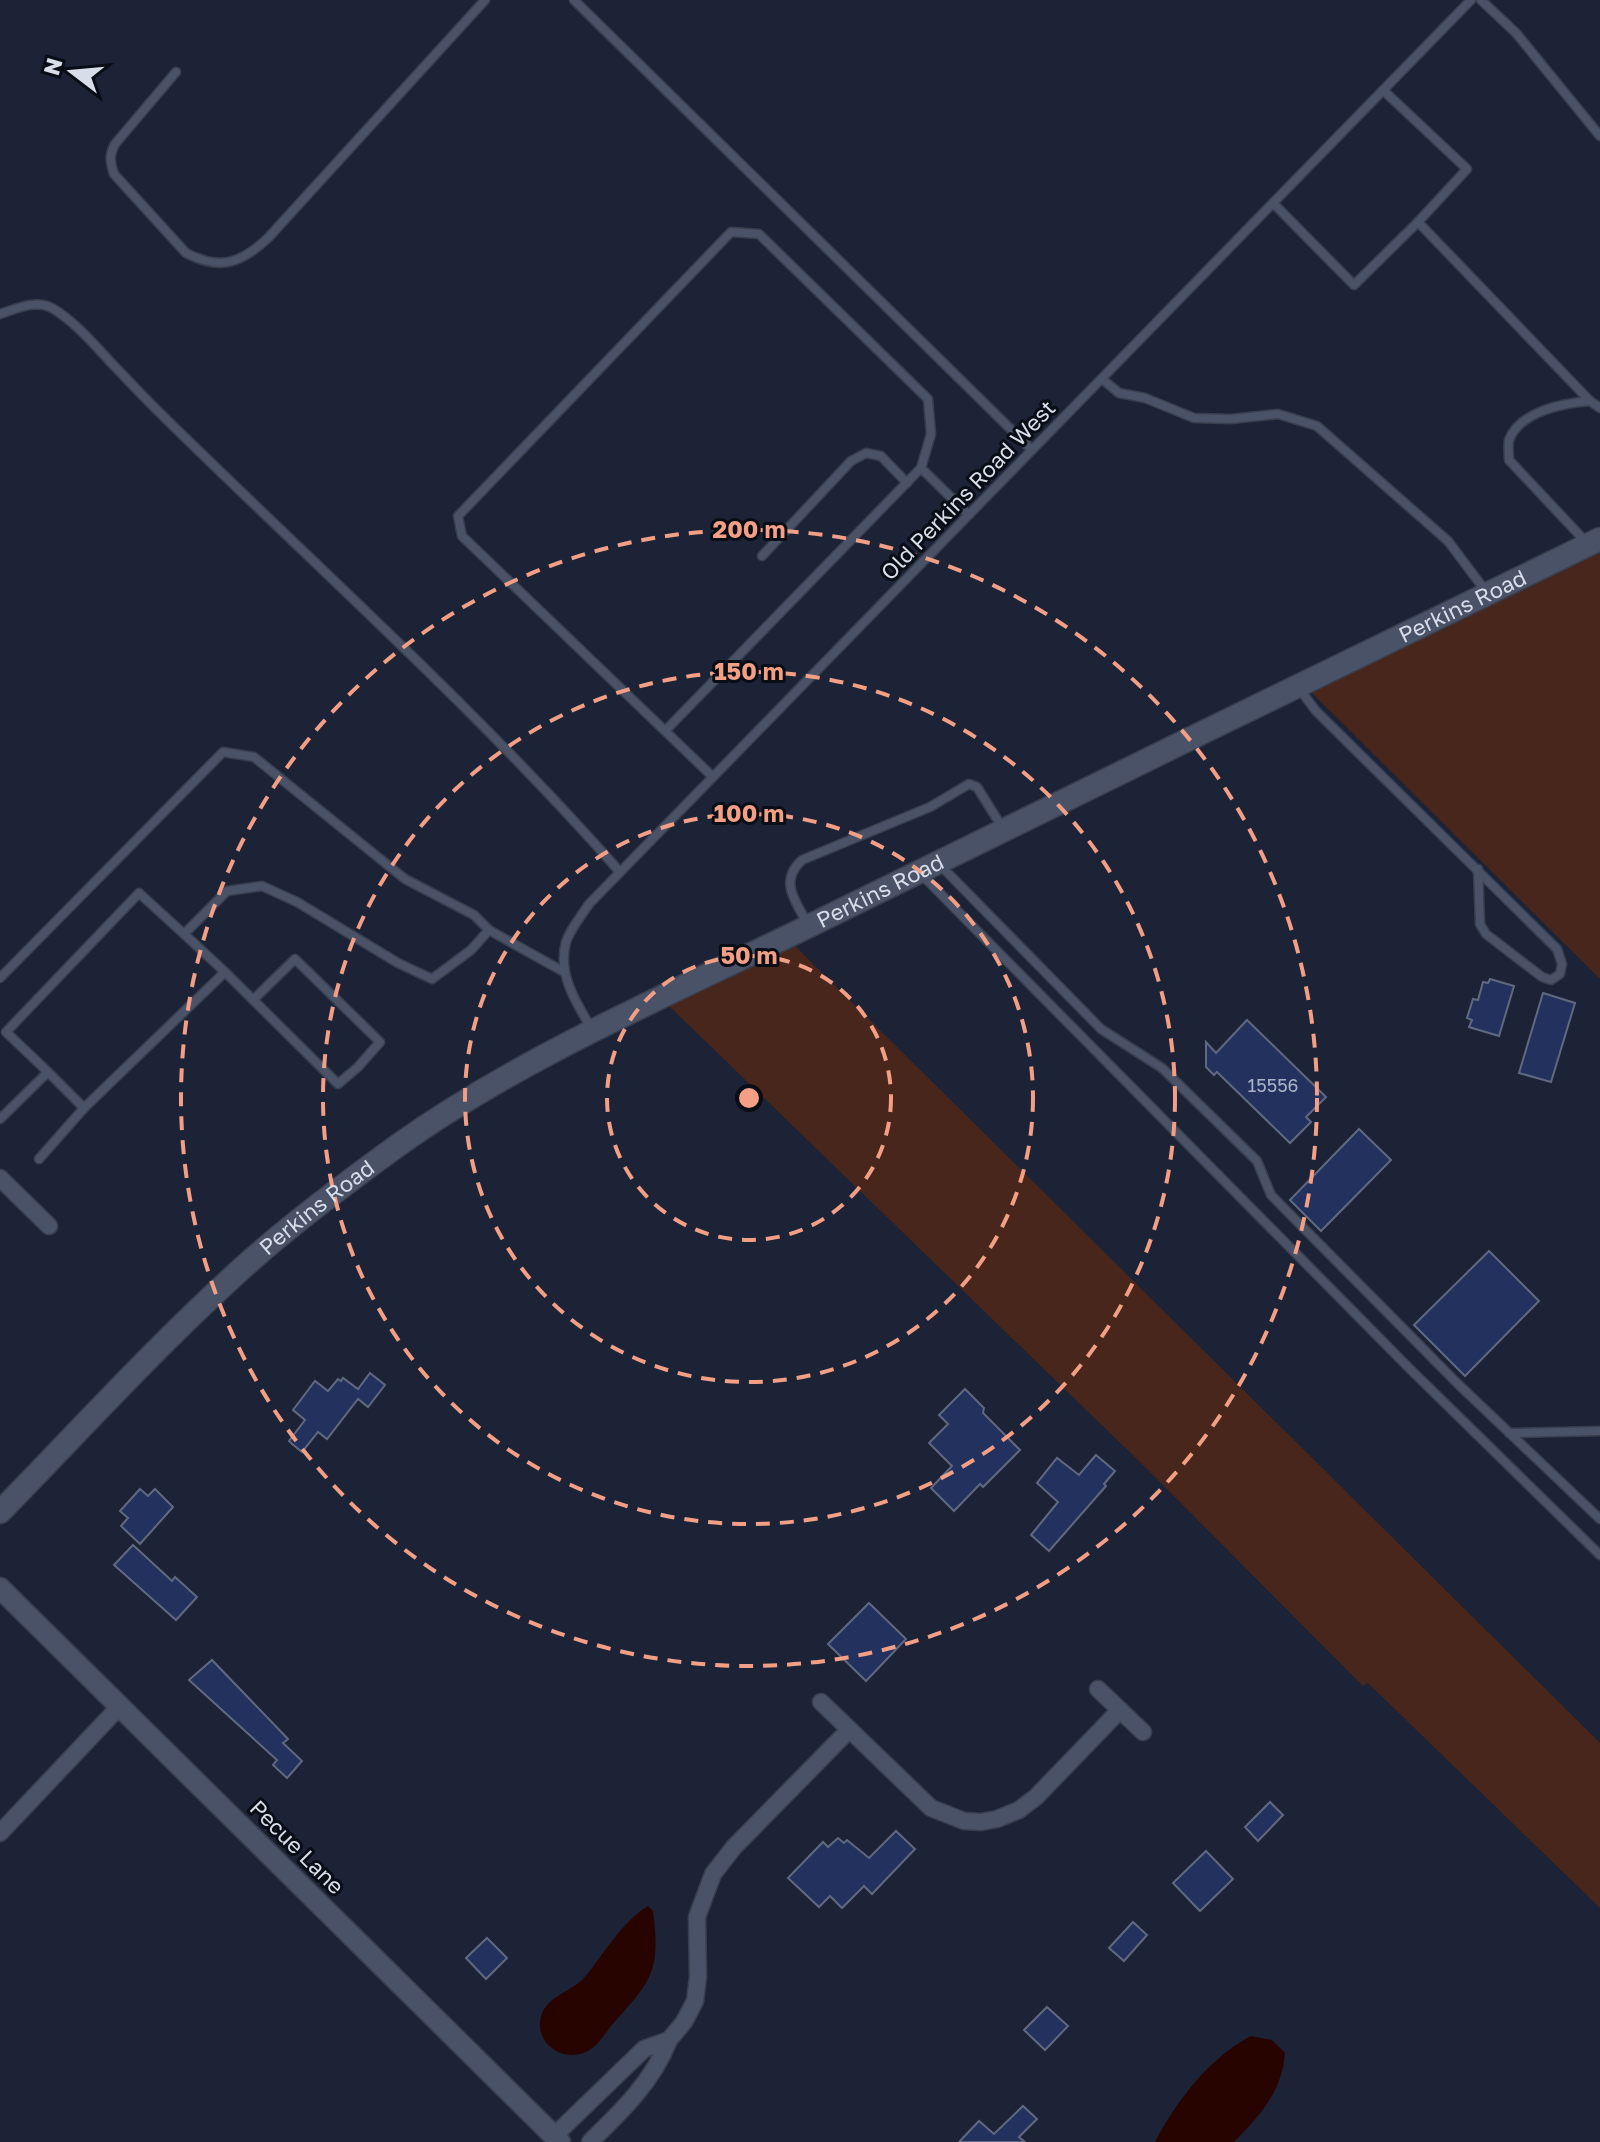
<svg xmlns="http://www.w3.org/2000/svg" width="1600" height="2142" font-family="'Golos Text',sans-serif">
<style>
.green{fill:#48261b}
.water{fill:#280400}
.building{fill:#22315d;stroke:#606980;stroke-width:2}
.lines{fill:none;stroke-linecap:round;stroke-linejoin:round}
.service-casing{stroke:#383e4e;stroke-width:11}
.minor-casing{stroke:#383e4e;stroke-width:19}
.tertiary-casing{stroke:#383e4e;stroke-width:23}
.secondary-casing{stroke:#383e4e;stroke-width:25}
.service{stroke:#495267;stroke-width:8}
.minor{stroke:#495267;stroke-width:16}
.tertiary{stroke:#495267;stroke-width:20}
.secondary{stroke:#495267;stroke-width:22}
.ring{fill:none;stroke:#f39f85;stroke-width:4;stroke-dasharray:14 10}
.labels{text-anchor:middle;stroke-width:6;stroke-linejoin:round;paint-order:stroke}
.number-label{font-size:18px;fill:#aab2c7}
.street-label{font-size:22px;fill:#d8ddea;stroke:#090d15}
.centre{fill:#f39f85;stroke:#090d15;stroke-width:4}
.ring-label{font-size:24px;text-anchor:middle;font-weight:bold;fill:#f39f85;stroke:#090d15;stroke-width:6;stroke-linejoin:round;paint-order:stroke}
</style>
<rect width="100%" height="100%" fill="#1c2336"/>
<!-- green -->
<g class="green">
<path d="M1600,551V979L1310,691Z"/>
<path d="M793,944L1600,1743V1908L1368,1683L1363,1686L1141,1463L667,1004Z"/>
</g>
<!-- water -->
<g class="water">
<path d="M648,1906L653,1911C661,1973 651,1981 611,2026C604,2035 597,2047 586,2052C558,2064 529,2037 544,2009C553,1995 571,1991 583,1979C604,1955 620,1923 648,1906Z"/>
<path d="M1251,2036L1272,2040L1285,2053C1282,2092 1260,2115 1234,2142H1155C1176,2101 1210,2057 1251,2036Z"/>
</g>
<!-- building -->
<g class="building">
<path d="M1490,979L1514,986L1499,1036L1469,1027L1472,1020L1467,1018L1473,999L1478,1000L1483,982L1488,983Z"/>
<path d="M1543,993L1575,1003L1551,1082L1519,1073Z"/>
<path d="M1247,1020L1326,1097L1306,1117L1311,1122L1290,1143L1217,1072L1214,1075L1206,1067V1042L1216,1053Z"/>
<path d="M1359,1129L1391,1160L1321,1231L1290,1200Z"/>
<path d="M1489,1251L1539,1301L1465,1376L1414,1325Z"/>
<path d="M370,1373L385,1385L368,1407L358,1399L327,1439L318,1432L302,1452L291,1443L289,1441L305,1420L293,1410L315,1381L328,1391L338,1379L341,1381L343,1378L358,1389Z"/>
<path d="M965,1389L984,1408L983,1413L1020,1450L983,1487L980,1484L954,1511L931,1488L952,1466L929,1443L948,1424L939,1415Z"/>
<path d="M1096,1455L1115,1471L1104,1484L1106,1486L1049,1551L1031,1535L1058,1502L1037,1483L1057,1458L1079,1475Z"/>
<path d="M140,1489L148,1496L155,1489L173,1507L140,1544L121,1526L128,1518L120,1511Z"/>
<path d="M133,1545L172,1581L175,1577L197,1597L176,1620L114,1565Z"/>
<path d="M869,1603L906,1639L866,1681L828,1644Z"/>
<path d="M212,1660L288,1739L283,1743L302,1761L287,1778L273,1765L277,1760L189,1680Z"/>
<path d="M1270,1802L1283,1815L1258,1841L1245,1827Z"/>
<path d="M896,1831L915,1849L872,1894L864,1886L842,1908L830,1896L819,1907L788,1878L823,1842L828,1847L838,1838L844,1843L847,1840L869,1858Z"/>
<path d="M1206,1851L1233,1879L1200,1911L1173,1883Z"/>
<path d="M1133,1922L1147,1935L1124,1961L1109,1948Z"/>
<path d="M487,1938L507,1958L486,1979L466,1958Z"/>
<path d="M1047,2007L1068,2026L1045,2050L1024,2030Z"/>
<path d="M1023,2106L1037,2119L1019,2137L1025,2142H959L979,2121L994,2134Z"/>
</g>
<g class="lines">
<!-- service casing -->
<g class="service-casing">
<g id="service">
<path d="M574,0L1032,450"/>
<path d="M1481,0L1516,33L1600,136"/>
<path d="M176,72L115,144C109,155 110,162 114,174L186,253C221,271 241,263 268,238L485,0"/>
<path d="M1273,203L1354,285L1418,222L1467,169L1383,90"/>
<path d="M1418,222L1590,401L1600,408"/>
<path d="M0,314C16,309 36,299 52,308C79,324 101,353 123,375C148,402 174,427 200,452C342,590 489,723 620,872"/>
<path d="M1102,379L1119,393L1145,398L1194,418L1231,419L1278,414L1317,426L1448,541L1487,593"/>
<path d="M921,468L969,515"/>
<path d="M1586,542L1509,460C1509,454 1508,445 1509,440C1520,411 1564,403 1590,401"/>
<path d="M762,556L851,461L866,453L881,456L907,483"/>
<path d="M1298,687L1316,711L1557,949L1562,964L1560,974L1551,980L1542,977L1486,934L1480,924L1478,869"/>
<path d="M665,731L921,468L931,434L928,399L759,234L731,232L458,516L462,536L713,777"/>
<path d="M939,864L1101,1029L1162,1068L1257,1161L1271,1195L1458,1384L1600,1519"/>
<path d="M921,874L1409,1368L1600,1555"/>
<path d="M808,925C796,901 778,882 802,860L930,807L969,784L977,787L1002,827"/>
<path d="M225,972L338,1084L358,1067L380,1042L295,959L253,1000"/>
<path d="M0,978L223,752L254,757L405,879L474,915L489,930"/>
<path d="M593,1031C577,1004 557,975 566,942C570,929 582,915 589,904L1471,0"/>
<path d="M48,1072L84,1108L225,972L184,934"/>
<path d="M0,1119L48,1072L6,1032L139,893L184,934L227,891L262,886L297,902L398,963L432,979L471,950L489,930L564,972"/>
<path d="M39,1159L84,1108"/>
<path d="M1509,1433L1600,1431"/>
</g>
</g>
<!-- minor casing -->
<g class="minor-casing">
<g id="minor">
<path d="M0,1178L49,1226"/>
<path d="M1098,1689L1143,1732"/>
<path d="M821,1702L931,1808L964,1821L981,1822L997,1819L1019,1810L1036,1797L1120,1710"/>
<path d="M0,1833L120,1706"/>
<path d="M669,2040L684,2022L695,2001L698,1977L697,1917L713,1874L734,1847L848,1731"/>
<path d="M554,2136L644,2049L669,2040C653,2081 622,2111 590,2142"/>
</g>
</g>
<!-- tertiary casing -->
<g class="tertiary-casing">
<path id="tertiary" d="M0,1588L560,2142"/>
</g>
<!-- secondary casing -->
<g class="secondary-casing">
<g id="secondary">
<path id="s1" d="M0,1512C82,1428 161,1341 248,1263C295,1221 346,1183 397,1146C523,1056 669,995 807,927C1070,796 1336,668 1600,539"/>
</g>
</g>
<!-- service -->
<use href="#service" class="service"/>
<!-- minor -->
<use href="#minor" class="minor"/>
<!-- tertiary -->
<use href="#tertiary" class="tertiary"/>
<!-- secondary -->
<use href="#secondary" class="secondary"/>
</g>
<!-- distance rings -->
<g class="ring">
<circle cx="749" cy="1098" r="142"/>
<circle cx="749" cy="1098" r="284"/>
<circle cx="749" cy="1098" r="426"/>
<circle cx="749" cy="1098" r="568"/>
</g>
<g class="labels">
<!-- number labels -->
<g class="number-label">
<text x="1273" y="1092">15556</text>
</g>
<!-- street labels -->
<g class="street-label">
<text transform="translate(968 490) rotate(-46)" y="8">Old Perkins Road West</text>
<text dy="8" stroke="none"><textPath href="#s1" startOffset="1736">Perkins Road</textPath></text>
<text dy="8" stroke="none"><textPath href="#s1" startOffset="1088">Perkins Road</textPath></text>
<text dy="8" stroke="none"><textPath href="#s1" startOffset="440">Perkins Road</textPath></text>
<text transform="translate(297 1847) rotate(45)" y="8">Pecue Lane</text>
</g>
</g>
<circle cx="749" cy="1098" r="12" class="centre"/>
<g class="ring-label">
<text x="749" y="538">200 m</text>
<text x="749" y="680">150 m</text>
<text x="749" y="822">100 m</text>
<text x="749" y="964">50 m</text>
</g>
<!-- north arrow -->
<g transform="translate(72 72) rotate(286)" stroke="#090d15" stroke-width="6" paint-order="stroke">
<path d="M0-6L14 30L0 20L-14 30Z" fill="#d8ddea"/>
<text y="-12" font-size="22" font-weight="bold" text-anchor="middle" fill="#d8ddea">N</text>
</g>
</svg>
